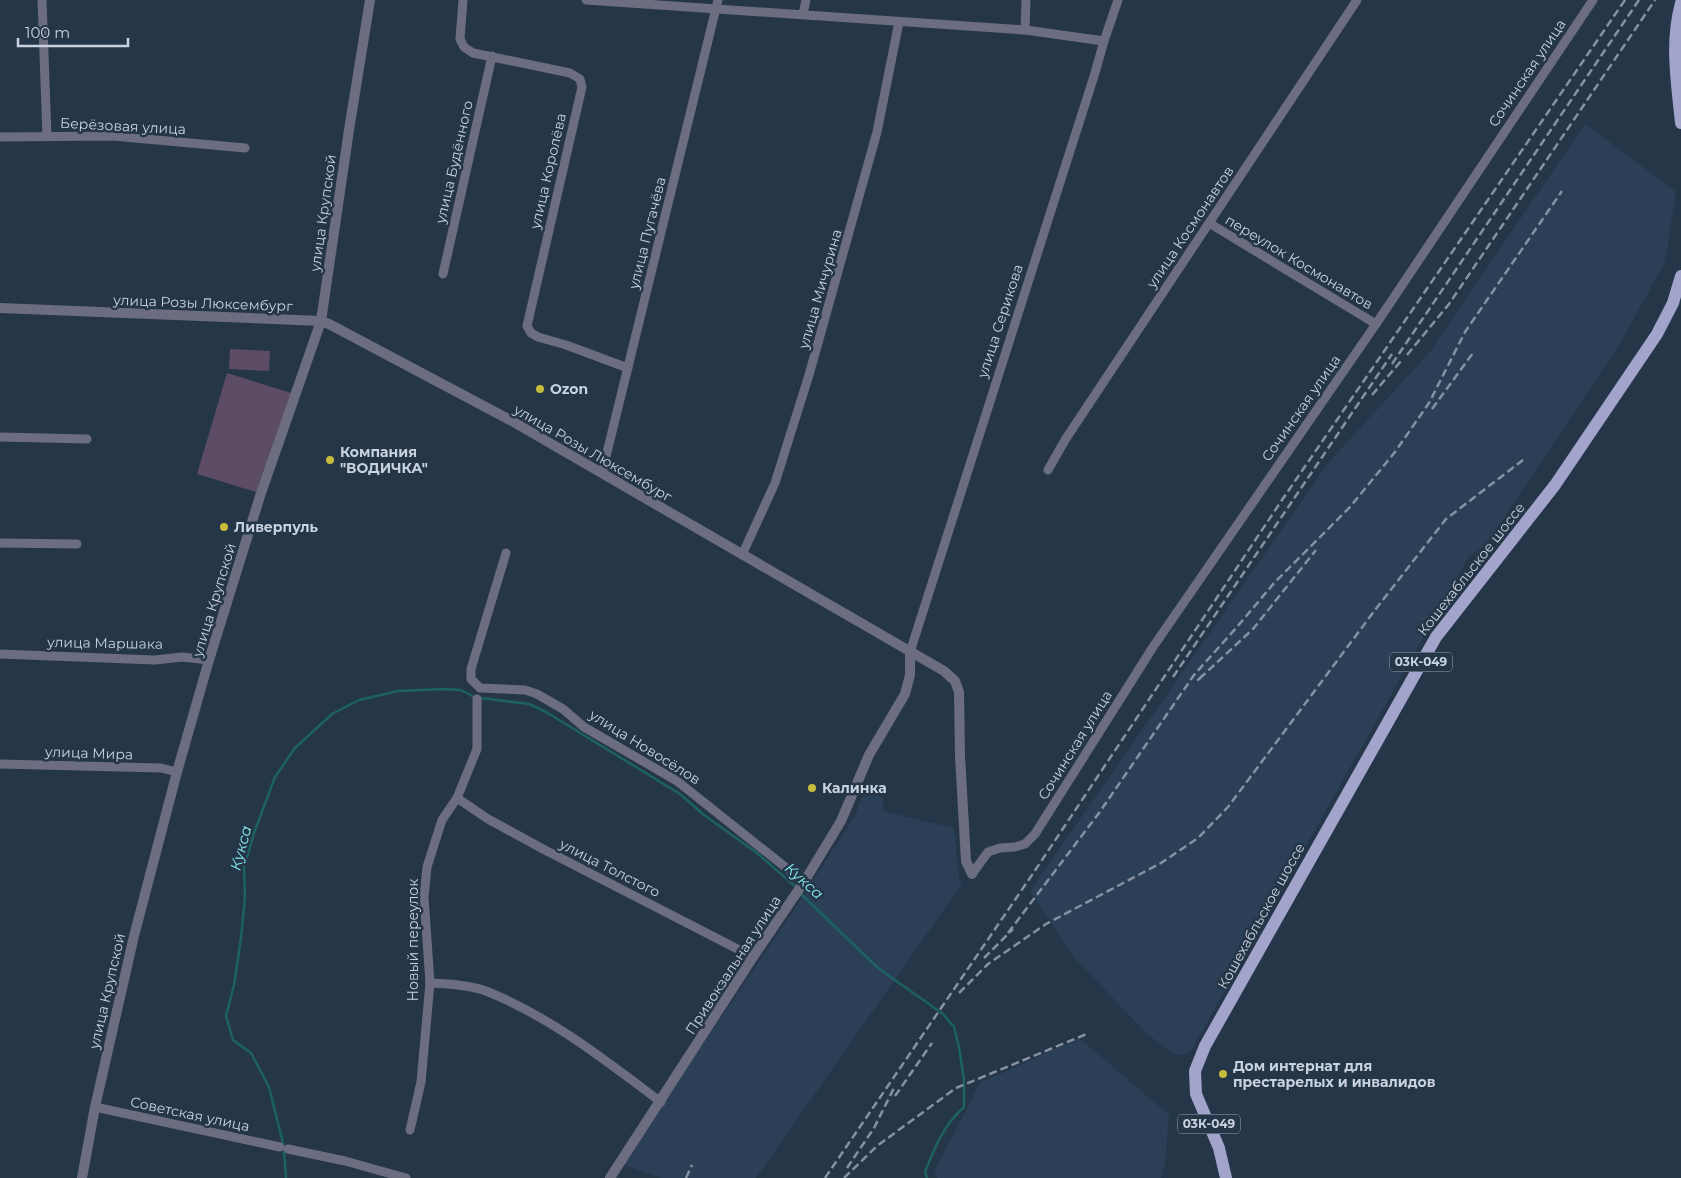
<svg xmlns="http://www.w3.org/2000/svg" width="1681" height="1178" font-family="Montserrat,sans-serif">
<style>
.built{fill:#2b3f57}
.green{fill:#5c4c65}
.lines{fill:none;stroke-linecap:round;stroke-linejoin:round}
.stream{stroke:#1c6261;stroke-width:2.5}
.minor{stroke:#6c6d81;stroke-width:9}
.tertiary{stroke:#6c6d81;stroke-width:10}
.primary{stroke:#a3a4cc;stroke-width:12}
.rail{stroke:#8692a2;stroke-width:2.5;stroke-dasharray:8 4;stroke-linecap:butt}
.poi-dot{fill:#c7bb3b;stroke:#263649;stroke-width:2}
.labels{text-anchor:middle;stroke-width:5;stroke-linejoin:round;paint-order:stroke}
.shield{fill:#263649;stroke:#98a3b2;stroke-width:1}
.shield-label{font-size:12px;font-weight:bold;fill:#c9d2df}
.street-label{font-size:14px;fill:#c9d2df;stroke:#263649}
.poi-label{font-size:14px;font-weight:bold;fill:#c9d2df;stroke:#263649;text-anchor:start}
.water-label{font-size:15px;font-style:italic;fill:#86edeb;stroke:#263649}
</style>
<rect width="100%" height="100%" fill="#263649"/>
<!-- built -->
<g class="built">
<path d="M1585,124L1676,192L1665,262L1618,347L1485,546L1469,556L1191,1051L1185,1055H1176L1148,1035L1074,957L1030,891L1329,462L1429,353Z"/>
<path d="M863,793L883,797V811L954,828L959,880L963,882L756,1178H662L622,1164L793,911L856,814Z"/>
<path d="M1079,1038L1169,1115L1165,1164L1161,1178H937L934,1172L980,1083Z"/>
</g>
<!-- green -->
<g class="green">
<path d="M230,349L270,351L269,371L229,369Z"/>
<path d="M227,373L291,393L256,492L197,474Z"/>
</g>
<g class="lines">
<!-- stream -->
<g class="stream">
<path d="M481,698L529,704L546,712L680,794L704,815L757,853L796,887"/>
<path d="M801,894L878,968L943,1014L954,1027L959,1047L964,1080V1107C943,1126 935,1147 925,1172L927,1178"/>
<path d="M283,1143L269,1087L251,1053L233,1040L226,1016L234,985L241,938L245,897L244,868L254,833L275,777L295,748L332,714L359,700L398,691L444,689L461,690L474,697"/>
<path d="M284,1152L286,1178"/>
</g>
<!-- minor -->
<g class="minor">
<path d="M42,0L47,136"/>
<path d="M463,0L460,39L464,47L473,53L570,73L580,79L582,87L527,326L531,333L538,337L566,345L628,368"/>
<path d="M586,0L1025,30L1104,41"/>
<path d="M803,14L806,0"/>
<path d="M1025,30L1026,0"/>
<path d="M0,137L113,136L245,148"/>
<path d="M1209,223L1376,324"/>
<path d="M443,274L492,56"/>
<path d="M0,437L87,439"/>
<path d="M1048,470L1065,440L1357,0"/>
<path d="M602,473L718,0"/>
<path d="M0,543L77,544"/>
<path d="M506,553L471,669V679L480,688L525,690L537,694L563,709L584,727L677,781L804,882"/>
<path d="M742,555L775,483L809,375L877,132L899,22"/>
<path d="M910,652L1095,73L1104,41L1118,0"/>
<path d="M0,654L155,660L182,657L209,660"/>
<path d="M0,764L161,768L177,772"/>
<path d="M457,798L488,819L543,849L753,957"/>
<path d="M972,874L988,852L1000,848L1015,847L1025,844L1035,834L1153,647L1376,324L1593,0"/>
<path d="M430,983C448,984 469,985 486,991C551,1017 606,1061 661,1102"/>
<path d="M95,1107L280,1147"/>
<path d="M410,1130L421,1082L430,983L424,897L427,867L442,820L457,798L477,749V699"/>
<path d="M288,1149L345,1161L406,1178"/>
</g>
<!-- tertiary -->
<g class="tertiary">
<path d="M0,308L321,321L329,324L510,420L944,671L955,681L959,692L960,756L966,861L972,874"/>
<path d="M82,1178L95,1107L134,936L177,772L209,660L261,493L321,321L349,130L370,0"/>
<path d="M610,1178L753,957L804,882L841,821L869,755L905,694L910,675V652"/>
</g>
<!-- primary -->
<g class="primary">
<path d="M1681,3C1670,44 1677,81 1681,123"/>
<path d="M1226,1178L1219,1148L1196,1094L1195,1071L1205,1046L1436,637L1555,485L1657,334L1673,303L1681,276"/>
</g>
<!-- rail -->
<g class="rail">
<path d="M1407,355L1449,304L1655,0"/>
<path d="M1392,364L1639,0"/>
<path d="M1372,395L1401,361"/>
<path d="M1432,409L1473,353"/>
<path d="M1203,675L1197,681L1253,629L1316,550"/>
<path d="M1173,677L1392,354"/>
<path d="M1008,933L1099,813L1194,675L1237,627L1275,582L1350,507L1395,452L1429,403L1465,332L1562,191"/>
<path d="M984,958L1013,929"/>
<path d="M959,993L988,964L1046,924L1161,863L1198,838L1228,807L1375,610L1446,519L1523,460"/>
<path d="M895,1096L932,1043"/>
<path d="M847,1168L874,1128L895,1086"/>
<path d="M686,1178L692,1165"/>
<path d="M825,1178L1034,872L1282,500L1625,0"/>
<path d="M844,1178L877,1146L956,1088L1089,1033"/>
</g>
</g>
<!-- markers -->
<g class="poi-dot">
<circle cx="540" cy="389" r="5"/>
<circle cx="330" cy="460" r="5"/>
<circle cx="224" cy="527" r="5"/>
<circle cx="812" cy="788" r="5"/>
<circle cx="1223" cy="1074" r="5"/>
</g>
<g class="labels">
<!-- shield labels -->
<g class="shield">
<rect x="1390" y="652.5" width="62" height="19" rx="4"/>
<rect x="1178" y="1114.5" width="62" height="19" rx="4"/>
</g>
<g class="shield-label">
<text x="1421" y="666">03К-049</text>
<text x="1209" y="1128">03К-049</text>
</g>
<!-- street labels -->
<g class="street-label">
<text transform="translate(1527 73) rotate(-56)" y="5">Сочинская улица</text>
<text transform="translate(123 126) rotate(3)" y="5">Берёзовая улица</text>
<text transform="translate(454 162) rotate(-77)" y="5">улица Будённого</text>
<text transform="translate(548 171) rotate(-77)" y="5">улица Королёва</text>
<text transform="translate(323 213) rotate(-82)" y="5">улица Крупской</text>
<text transform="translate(1190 227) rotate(-56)" y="5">улица Космонавтов</text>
<text transform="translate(647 233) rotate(-76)" y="5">улица Пугачёва</text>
<text transform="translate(1299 262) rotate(31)" y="5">переулок Космонавтов</text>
<text transform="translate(820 289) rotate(-74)" y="5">улица Мичурина</text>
<text transform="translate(203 303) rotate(2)" y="5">улица Розы Люксембург</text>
<text transform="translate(1000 321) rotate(-72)" y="5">улица Серикова</text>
<text transform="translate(1301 408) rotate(-55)" y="5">Сочинская улица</text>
<text transform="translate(593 453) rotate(30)" y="5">улица Розы Люксембург</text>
<text transform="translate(1471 569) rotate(-52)" y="5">Кошехабльское шоссе</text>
<text transform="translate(214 600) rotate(-73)" y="5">улица Крупской</text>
<text transform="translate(105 643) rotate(1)" y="5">улица Маршака</text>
<text transform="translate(1075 745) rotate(-58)" y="5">Сочинская улица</text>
<text transform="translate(645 747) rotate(32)" y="5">улица Новосёлов</text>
<text transform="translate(89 753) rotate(2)" y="5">улица Мира</text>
<text transform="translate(610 868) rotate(27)" y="5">улица Толстого</text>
<text transform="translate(1261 916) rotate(-61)" y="5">Кошехабльское шоссе</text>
<text transform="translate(413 940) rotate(-90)" y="5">Новый переулок</text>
<text transform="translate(733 965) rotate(-57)" y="5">Привокзальная улица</text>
<text transform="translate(107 991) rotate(-77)" y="5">улица Крупской</text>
<text transform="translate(190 1114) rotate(12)" y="5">Советская улица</text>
</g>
<!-- poi labels -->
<g class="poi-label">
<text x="550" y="394">Ozon</text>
<text x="340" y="457">Компания<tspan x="340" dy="16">"ВОДИЧКА"</tspan></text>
<text x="234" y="532">Ливерпуль</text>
<text x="822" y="793">Калинка</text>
<text x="1233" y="1071">Дом интернат для<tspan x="1233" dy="16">престарелых и инвалидов</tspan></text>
</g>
<!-- water labels -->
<g class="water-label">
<text transform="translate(241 848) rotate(-75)" y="5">Кукса</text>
<text transform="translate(804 881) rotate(42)" y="5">Кукса</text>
</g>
</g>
<!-- scale -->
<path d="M18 38v8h110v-8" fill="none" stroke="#c9d2df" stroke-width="2.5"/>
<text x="25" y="38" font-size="15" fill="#c9d2df" stroke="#263649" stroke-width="4" paint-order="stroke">100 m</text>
</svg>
